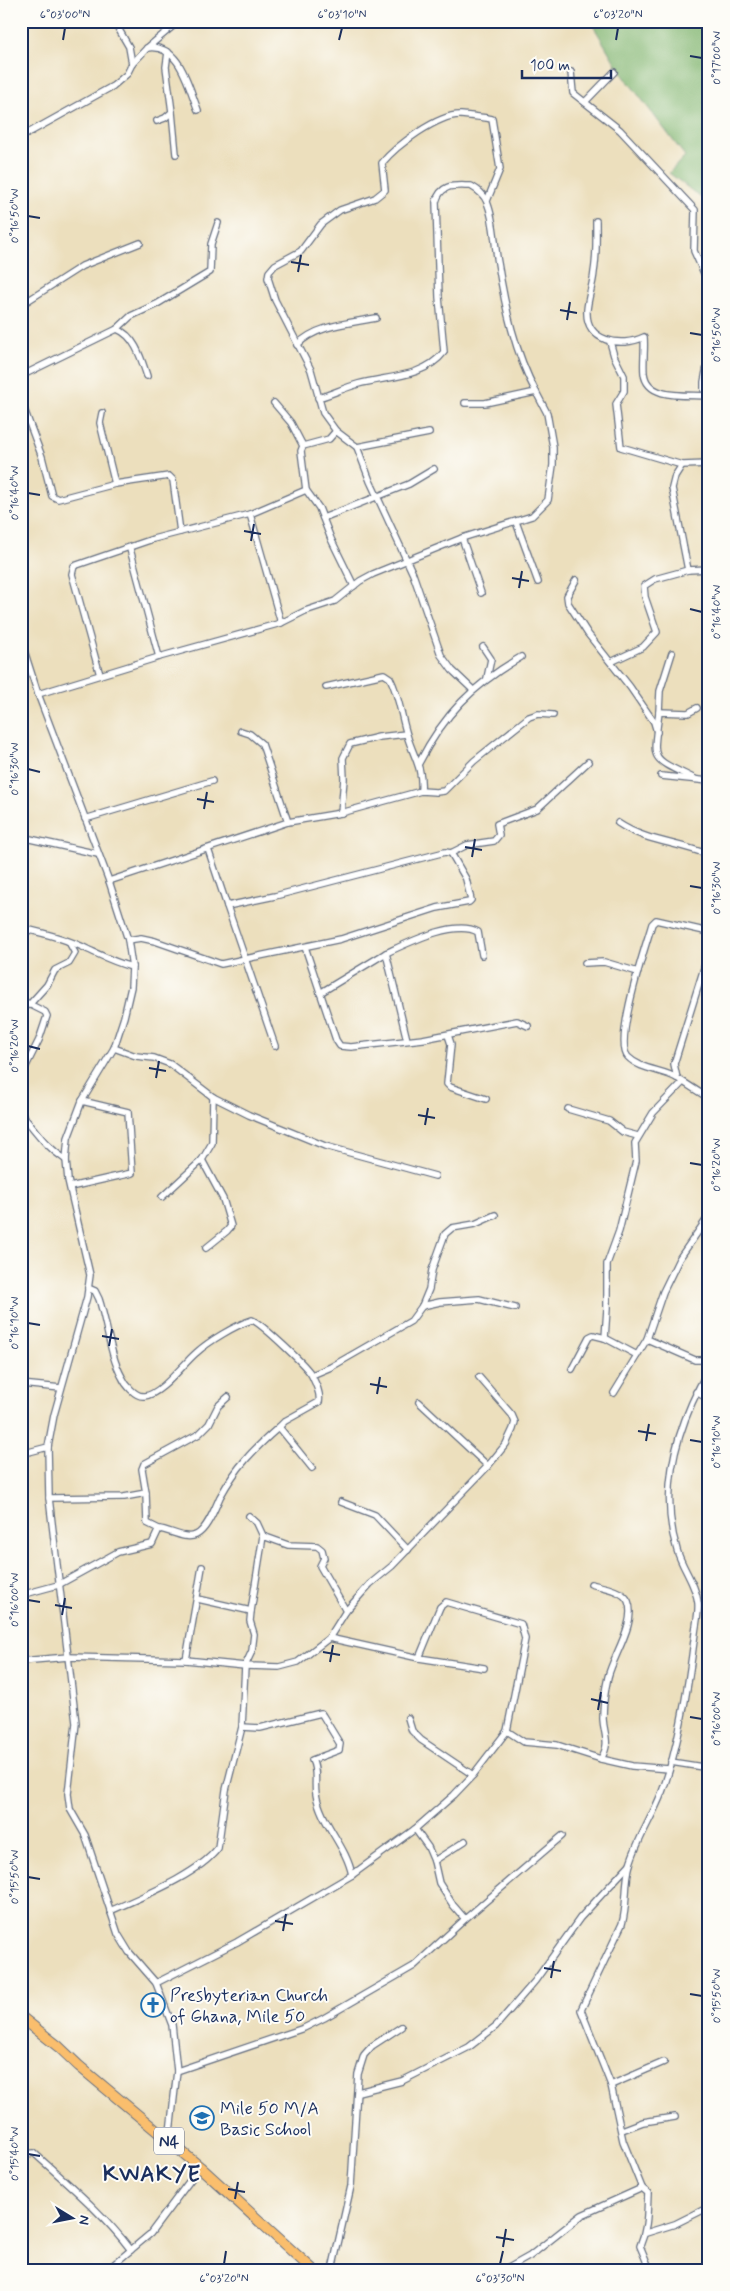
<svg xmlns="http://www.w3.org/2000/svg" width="730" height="2291" font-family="Mynerve,sans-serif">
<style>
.forest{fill:#85b874;stroke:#507469}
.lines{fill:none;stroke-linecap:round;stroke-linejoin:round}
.street-casing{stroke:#646d7f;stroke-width:8}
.highway-casing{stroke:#646d7f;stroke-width:12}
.street{stroke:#fff;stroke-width:5.5}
.highway{stroke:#fabe6d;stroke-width:10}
.ticks{fill:none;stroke:#1b2f5e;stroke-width:2}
.labels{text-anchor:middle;stroke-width:4;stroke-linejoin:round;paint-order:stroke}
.shield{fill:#fdfcf7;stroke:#5f6c8c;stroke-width:1}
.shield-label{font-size:16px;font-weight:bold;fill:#1b2f5e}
.poi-label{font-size:18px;fill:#1b2f5e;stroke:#fdfcf7;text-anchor:start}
.district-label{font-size:22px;font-weight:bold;letter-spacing:1px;fill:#1b2f5e;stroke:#fdfcf7}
.neatline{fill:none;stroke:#1b2f5e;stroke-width:2}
.ticks-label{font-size:12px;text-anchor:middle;fill:#1b2f5e}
</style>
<rect width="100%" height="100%" fill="#fdfcf7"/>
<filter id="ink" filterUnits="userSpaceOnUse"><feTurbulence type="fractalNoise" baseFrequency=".02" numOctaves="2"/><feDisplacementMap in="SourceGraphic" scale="10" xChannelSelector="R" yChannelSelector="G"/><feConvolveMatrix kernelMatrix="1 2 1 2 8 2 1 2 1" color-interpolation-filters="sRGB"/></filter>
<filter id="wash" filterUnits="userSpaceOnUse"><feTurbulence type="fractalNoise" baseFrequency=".0096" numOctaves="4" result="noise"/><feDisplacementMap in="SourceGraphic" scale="20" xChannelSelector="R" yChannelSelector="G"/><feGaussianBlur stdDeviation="1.12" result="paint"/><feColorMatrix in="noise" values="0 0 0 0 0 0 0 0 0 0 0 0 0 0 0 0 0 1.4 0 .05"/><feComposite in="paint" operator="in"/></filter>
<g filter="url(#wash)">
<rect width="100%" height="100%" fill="#ecdfbd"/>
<!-- forest -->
<path class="forest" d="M588,21H709V204L669,173L685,156L620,71L594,27Z"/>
</g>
<g filter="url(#ink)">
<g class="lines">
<!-- street casing -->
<g class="street-casing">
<g id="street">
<path d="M114,21L129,47L132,64"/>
<path d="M147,48C180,43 188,86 198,110"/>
<path d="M571,72L573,93L620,130L695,210L694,251L709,284"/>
<path d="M585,102L614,72"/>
<path d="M172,112L176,154"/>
<path d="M157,121L165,118L172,112L166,67L168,52"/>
<path d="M21,128L27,134"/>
<path d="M21,137L113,86L127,74L132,64L147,48L179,21"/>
<path d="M596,221C596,238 597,255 594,272C593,285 588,297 587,310C585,342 621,348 644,337C645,349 643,361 644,373C647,401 688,394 708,396"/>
<path d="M21,305L82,266L140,243"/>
<path d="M709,313L705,341L708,361L704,382V390L709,396"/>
<path d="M117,329C135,336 141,358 147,376"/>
<path d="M610,342L614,356L624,376V391L616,404L621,447L682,465L709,464"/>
<path d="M297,345C316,325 350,323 376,318"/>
<path d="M21,376L117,329L131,316L157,304L210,272L211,244L218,223"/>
<path d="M318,398C332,394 344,388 358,384C387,376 424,378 444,352L439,297L436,202C441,183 455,186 471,186C478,190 484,194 487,202C495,221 494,243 498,263C505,307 515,353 536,392L485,403H465"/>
<path d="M21,401L42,457L52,496L58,499L115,484L169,476L173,480L180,532"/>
<path d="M274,403L291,423L303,446"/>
<path d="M102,413L100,423L115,484"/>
<path d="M336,431L329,439L303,446L301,451L306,490L319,508L331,539L354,586"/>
<path d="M357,447L429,433"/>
<path d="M682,465L675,476L672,488L688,570L709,569"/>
<path d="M250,514L281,623"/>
<path d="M323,518L409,484L434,469"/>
<path d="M516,522L538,582"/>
<path d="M462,538L481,593"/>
<path d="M130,549L159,657"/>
<path d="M576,580L567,596L568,603L588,634L630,687L654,722L657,732"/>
<path d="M21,641L38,694L109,881L128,940L132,967L131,987L124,1017L114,1048L82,1101L68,1138L66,1160L68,1180L90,1275L87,1297L54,1415L48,1447L49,1498L76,1723L68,1794L70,1809L85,1835L118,1934L129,1952L156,1983L172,2025L177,2071L169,2141"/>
<path d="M483,647L491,659L487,678"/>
<path d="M611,662L643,647L657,632L645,597L644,586L655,579L688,570"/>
<path d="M100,675L72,574L74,566L153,539L250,514L306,490"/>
<path d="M326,687L384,674L390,678C399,695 401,716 407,735C413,756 423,767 421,791"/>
<path d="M473,690L452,670L441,655L413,574L370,481L357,447L336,431L323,413L311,370L275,300L268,278L269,272L275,265L301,251L321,224L340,210L375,198L385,190L382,163C396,146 438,114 461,115C471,116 482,117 492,119L500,169L487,201"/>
<path d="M38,694L159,657L281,623L305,611L335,601L360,581L373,574L462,538L532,516L548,500L553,465V447L547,413L536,392"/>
<path d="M659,712L660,691L672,653"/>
<path d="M241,731L250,734L262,744L288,822"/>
<path d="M419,763C444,714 473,685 521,657"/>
<path d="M661,776L709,781"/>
<path d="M695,779C648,756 653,763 659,712L688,713L697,708"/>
<path d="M21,812V822"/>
<path d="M341,813L344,779L343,758L350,744L379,737L406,734"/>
<path d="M85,819L212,781"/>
<path d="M618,823C646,842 678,842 709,855"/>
<path d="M21,837L98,854"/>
<path d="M208,849L227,906"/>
<path d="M109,881L288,822L341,813L421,791L436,792L444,791L474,761L529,717L538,714L553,715"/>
<path d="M21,928C44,933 68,939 89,950C104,957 116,963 132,967"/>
<path d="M709,932L656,920L652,924C646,945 613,1042 628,1057C641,1070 661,1069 677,1078C687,1084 698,1092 709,1098"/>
<path d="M128,940L141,938L155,941L221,964L341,939L437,908L469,902L471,900L466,879L451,853"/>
<path d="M305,947L336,1040L340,1046L351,1047L423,1039L517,1021L528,1026"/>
<path d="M386,953C408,943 455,919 478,932L482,955"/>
<path d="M585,963L604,962L638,972"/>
<path d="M320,993L386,953L407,1040"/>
<path d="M21,1000L45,1012L47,1016L39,1040L21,1076"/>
<path d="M29,1005L47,985L55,970L69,963L75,953L69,942"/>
<path d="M448,1035L451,1044L447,1084L450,1087L486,1099"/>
<path d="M275,1046L227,906L275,896L445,852L451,853L467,845L494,841L499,835L497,824L537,809L588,762"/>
<path d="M114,1048L136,1056L154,1058L170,1064L213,1097L249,1115L286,1130L325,1146L435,1176"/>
<path d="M677,1078L674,1064L709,952"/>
<path d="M568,1109L609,1121L623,1132L638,1136"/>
<path d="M21,1114C38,1133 43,1144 66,1160"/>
<path d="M202,1160L223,1199L231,1226L227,1231L206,1248"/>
<path d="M70,1187L132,1173L128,1112L82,1101"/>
<path d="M162,1197L202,1160L212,1143L213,1097"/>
<path d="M88,1288L95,1291L99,1299C107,1323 110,1356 122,1377C125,1384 135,1397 144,1396C161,1395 183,1364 196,1353C209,1341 236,1325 252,1320C261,1323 308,1367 312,1376C316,1384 321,1394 319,1402L285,1421L279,1427L312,1468"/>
<path d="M422,1306L440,1302L479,1299L515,1308"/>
<path d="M605,1338L607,1309V1264L619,1231L636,1161L635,1143L653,1113L682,1083"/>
<path d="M647,1339L695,1360H709"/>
<path d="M572,1369L589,1337L593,1335L605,1338L637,1355"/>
<path d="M312,1375L331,1367L411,1321L422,1306L429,1289L432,1270L445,1234L452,1228L475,1224L495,1215"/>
<path d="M21,1384L61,1388"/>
<path d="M696,1392L709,1399"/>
<path d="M614,1393L647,1339L663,1292L679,1259L709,1216"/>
<path d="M419,1402L488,1466"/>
<path d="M21,1454L48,1447"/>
<path d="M49,1498L124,1497L146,1493L142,1469L144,1464L199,1434L209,1424L218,1406L228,1397"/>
<path d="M341,1502L375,1515L408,1550"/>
<path d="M159,1529C170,1530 185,1540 196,1535C207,1530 215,1508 220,1497C237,1466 253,1450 279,1427"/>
<path d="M263,1536L288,1545L317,1546L322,1550L324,1558L320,1566L346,1611"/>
<path d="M21,1595L58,1585L118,1552L152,1544L159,1529L147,1523L146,1493"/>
<path d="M198,1599L251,1611"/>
<path d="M419,1658L484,1668"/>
<path d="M186,1660L202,1567"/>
<path d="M21,1661L68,1657L186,1660L245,1666L279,1667L298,1662L329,1638L346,1611L370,1584L392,1566L488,1466L506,1444L513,1429L515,1422L512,1415L479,1377"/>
<path d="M408,1718L412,1731L421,1740L473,1775"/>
<path d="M242,1727L260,1728L321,1713L323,1716L340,1744L339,1750L312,1760C318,1771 314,1783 316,1794C321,1824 346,1845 352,1875"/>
<path d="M507,1731L524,1742L557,1745L601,1759C611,1742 604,1736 603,1719C603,1706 605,1690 608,1677C613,1656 637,1622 628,1601C623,1590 602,1587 591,1584"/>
<path d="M601,1759L632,1766L669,1769"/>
<path d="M671,1762L709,1768"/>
<path d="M415,1829L428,1847L434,1861L439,1883L453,1905L465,1919"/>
<path d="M434,1861L465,1841"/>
<path d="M110,1911C141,1897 198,1875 218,1848L226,1790L242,1727L245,1666L252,1651L254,1634L250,1621L251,1611L263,1536L257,1523L249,1516"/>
<path d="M156,1983L237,1942L352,1875L415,1829L454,1795L473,1775L507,1731L525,1639L521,1624L446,1602L440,1607L419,1658L329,1638"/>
<path d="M177,2071L304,2028L324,2018L414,1966L465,1919L562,1836"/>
<path d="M611,2085L664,2062"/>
<path d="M358,2092L402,2081L469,2047L496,2026L535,1981L580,1918L630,1864"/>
<path d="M622,2130L643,2122L675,2117"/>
<path d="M21,2158L26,2154L34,2153C68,2184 103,2213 131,2250"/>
<path d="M642,2188L648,2193C647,2213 648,2227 640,2246L650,2270"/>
<path d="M646,2233L675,2224L709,2207"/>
<path d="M107,2270L150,2234L200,2167"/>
<path d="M332,2270L351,2186L358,2074L364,2055L372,2046L401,2027"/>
<path d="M505,2270L530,2256L582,2215L642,2188L623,2141L611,2085L581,2010L622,1924C628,1904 624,1884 630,1864C637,1840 653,1816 662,1792C679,1747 689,1681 695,1633C696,1624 699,1612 698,1603C696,1584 682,1568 677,1550C658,1488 678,1424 709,1369"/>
</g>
</g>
<!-- highway casing -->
<g class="highway-casing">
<path id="highway" d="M21,2017L59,2047L79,2066L200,2167L313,2270"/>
</g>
<!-- street -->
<use href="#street" class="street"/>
<!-- highway -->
<use href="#highway" class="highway"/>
</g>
</g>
<!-- ticks -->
<path class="ticks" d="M63,40L65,28M339,40L342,28M616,40L618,28M690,56L702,58M28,216L40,218M291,262L309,265M298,272L301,255M560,310L577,313M567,320L570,302M690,333L702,335M28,493L40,495M244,531L261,534M251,541L254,524M512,578L529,581M519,588L522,571M690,609L702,612M28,769L40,772M197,799L214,802M204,809L207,792M465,847L482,850M472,857L475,839M690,886L702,888M28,1046L40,1049M149,1068L166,1071M156,1078L159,1061M418,1115L435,1118M425,1125L428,1108M690,1163L702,1165M28,1323L40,1325M102,1336L119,1339M109,1346L112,1329M370,1384L387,1387M377,1394L380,1377M638,1431L656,1434M690,1440L702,1442M646,1441L649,1424M28,1600L40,1602M55,1605L72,1608M62,1615L65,1598M323,1652L340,1655M330,1662L333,1645M591,1699L608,1703M598,1710L601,1692M690,1717L702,1719M28,1877L40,1879M275,1921L293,1924M283,1931L286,1914M544,1968L561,1971M551,1978L554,1961M690,1994L702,1996M28,2154L40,2156M228,2189L245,2192M235,2199L238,2182M496,2237L514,2240M503,2247L506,2229M224,2264L226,2251M500,2264L503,2251"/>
<!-- icons -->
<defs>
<g id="church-ring" transform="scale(1.25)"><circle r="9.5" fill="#fdfcf7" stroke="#1f6fb2" stroke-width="1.5"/><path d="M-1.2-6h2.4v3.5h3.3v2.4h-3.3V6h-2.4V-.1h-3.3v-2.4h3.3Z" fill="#1f6fb2"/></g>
<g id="school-ring" transform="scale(1.25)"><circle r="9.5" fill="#fdfcf7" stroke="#1f6fb2" stroke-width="1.5"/><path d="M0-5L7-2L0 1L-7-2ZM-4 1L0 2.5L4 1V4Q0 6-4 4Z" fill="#1f6fb2"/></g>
</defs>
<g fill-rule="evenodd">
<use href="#church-ring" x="153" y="2005"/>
<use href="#school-ring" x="202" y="2118"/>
</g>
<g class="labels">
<!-- shield labels -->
<rect class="shield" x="154" y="2127.5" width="30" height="27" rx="4"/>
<g class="shield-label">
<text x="169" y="2147">N4</text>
</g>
<!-- poi labels -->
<g class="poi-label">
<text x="170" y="2001">Presbyterian Church<tspan x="170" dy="21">of Ghana, Mile 50</tspan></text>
<text x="220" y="2114">Mile 50 M/A<tspan x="220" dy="21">Basic School</tspan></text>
</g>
<!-- district labels -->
<g class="district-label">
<text x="152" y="2181">KWAKYE</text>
</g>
</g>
<!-- margin -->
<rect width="730" height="2291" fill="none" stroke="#fdfcf7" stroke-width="55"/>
<!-- north arrow -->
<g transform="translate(72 2218) rotate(100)" stroke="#fdfcf7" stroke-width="4" paint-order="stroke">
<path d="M0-4L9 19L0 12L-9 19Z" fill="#1b2f5e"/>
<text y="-8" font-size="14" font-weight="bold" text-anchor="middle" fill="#1b2f5e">N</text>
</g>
<!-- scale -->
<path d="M522 70v8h89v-8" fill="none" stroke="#1b2f5e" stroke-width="2.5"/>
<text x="530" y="70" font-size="15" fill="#1b2f5e" stroke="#fdfcf7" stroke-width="4" paint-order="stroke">100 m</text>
<rect x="28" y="28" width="674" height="2236" class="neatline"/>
<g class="ticks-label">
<text x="65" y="18">6°03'00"N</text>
<text x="342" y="18">6°03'10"N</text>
<text x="618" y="18">6°03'20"N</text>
<text transform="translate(716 58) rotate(-90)" y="4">0°17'00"W</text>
<text transform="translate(14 216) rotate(-90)" y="4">0°16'50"W</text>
<text transform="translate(716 335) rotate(-90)" y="4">0°16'50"W</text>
<text transform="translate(14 493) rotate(-90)" y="4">0°16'40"W</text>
<text transform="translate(716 612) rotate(-90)" y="4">0°16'40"W</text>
<text transform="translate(14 769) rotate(-90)" y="4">0°16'30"W</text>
<text transform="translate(716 888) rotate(-90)" y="4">0°16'30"W</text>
<text transform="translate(14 1046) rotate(-90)" y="4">0°16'20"W</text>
<text transform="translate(716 1165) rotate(-90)" y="4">0°16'20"W</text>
<text transform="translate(14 1323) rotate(-90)" y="4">0°16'10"W</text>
<text transform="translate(716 1442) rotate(-90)" y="4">0°16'10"W</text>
<text transform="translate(14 1600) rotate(-90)" y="4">0°16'00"W</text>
<text transform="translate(716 1719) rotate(-90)" y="4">0°16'00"W</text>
<text transform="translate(14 1877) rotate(-90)" y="4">0°15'50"W</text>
<text transform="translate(716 1996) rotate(-90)" y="4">0°15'50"W</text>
<text transform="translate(14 2154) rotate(-90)" y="4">0°15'40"W</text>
<text x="224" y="2282">6°03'20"N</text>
<text x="500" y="2282">6°03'30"N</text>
</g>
</svg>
